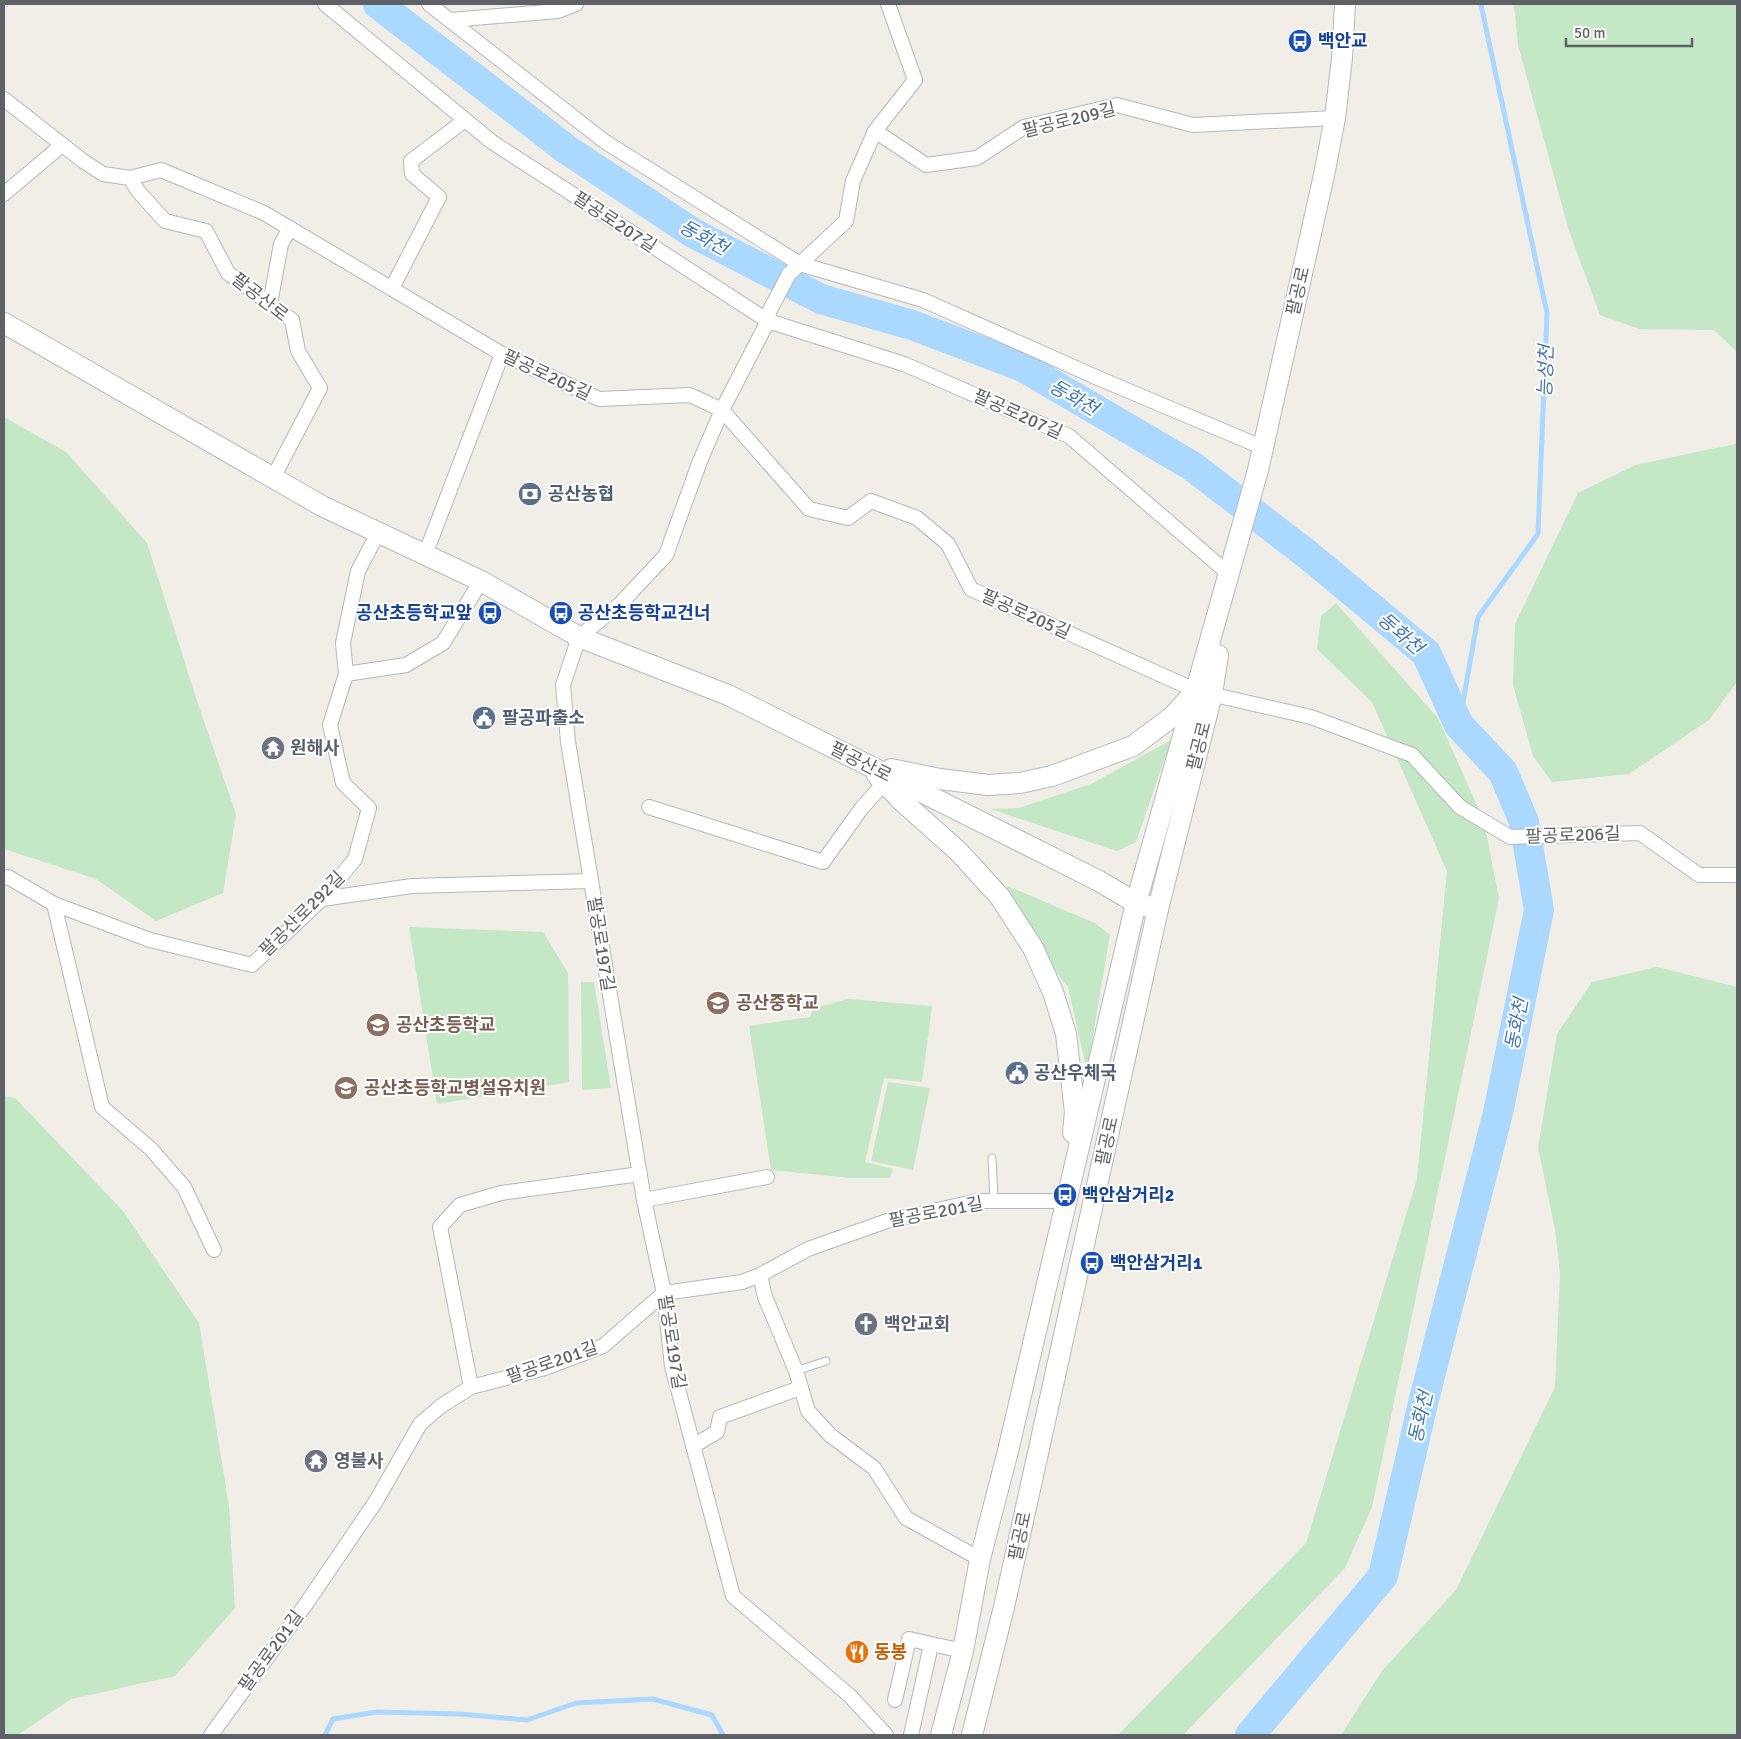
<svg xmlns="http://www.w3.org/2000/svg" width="1741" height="1739" font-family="Signika,'Noto Sans KR',sans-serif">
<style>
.green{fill:#c4e7c5}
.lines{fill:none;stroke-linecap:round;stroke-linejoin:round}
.stream{stroke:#aad8fe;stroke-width:5}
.river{stroke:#aad8fe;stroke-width:30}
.service-casing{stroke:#b4b7bb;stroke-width:9}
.minor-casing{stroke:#b4b7bb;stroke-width:16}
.secondary-casing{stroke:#b5b9be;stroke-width:22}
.service{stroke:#fff;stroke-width:7}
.minor{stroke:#fff;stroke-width:14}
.secondary{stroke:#fff;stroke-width:20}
.labels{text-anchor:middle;stroke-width:4;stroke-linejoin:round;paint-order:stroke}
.transit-label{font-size:18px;font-weight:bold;fill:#164399;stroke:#fff;text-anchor:start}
.street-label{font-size:18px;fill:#5e6267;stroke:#fff}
.service-label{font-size:18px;font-weight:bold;fill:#4e5e75;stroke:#fff;text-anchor:start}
.worship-label{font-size:18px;font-weight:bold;fill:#5b616d;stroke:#fff;text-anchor:start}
.education-label{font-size:18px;font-weight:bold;fill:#785e54;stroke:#fff;text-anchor:start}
.food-label{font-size:18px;font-weight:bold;fill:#c56008;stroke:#fff;text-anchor:start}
.water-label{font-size:19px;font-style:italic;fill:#4578b1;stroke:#fff}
</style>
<rect width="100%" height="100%" fill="#f0eee7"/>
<!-- green -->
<g class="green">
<path d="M1514,4H1737V352L1714,330L1639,329L1600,315L1569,231L1518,45Z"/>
<path d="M4,417L66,452L147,543L198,704L236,814L223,893L156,921L96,879L4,849Z"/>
<path d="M1737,437V682L1709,720L1629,774L1552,782L1533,756L1513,685L1515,624L1578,493L1635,465L1735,444Z"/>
<path d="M1336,603L1438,718L1484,821L1499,899L1372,1507L1345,1568L1183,1735H1118L1306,1543L1417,1179L1447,871L1372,702L1317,649L1321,616Z"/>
<path d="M1171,740L1136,842L1117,851L990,809L1019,808L1091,784Z"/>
<path d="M1007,886L1095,923L1110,935L1087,1071L1068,987L1016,922Z"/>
<path d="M409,927L543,932L568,973L569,1082L437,1104Z"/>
<path d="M1657,967L1737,987V1735H1341L1382,1671L1456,1590L1555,1387L1560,1274L1555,1229L1538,1148L1557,1034L1592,982Z"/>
<path d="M581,982H594L611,1088L582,1090Z"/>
<path d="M849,999L932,1006L922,1082L884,1078L865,1162L893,1169L890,1178H850L771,1170L749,1026L810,1017L813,1008Z"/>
<path d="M888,1082L930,1088L913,1170L871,1161Z"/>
<path d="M4,1096L15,1098L123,1211L199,1323L229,1506L235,1608L175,1676L71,1699L18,1735H4Z"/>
</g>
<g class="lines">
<!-- stream -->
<g class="stream">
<path d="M1459,725L1478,617L1538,534L1547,313L1481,5L1480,4"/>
<path d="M325,1735L333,1719L377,1712L460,1714L527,1720L576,1703L653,1699L712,1715L723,1735"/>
</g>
<!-- river -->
<path class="river" d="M378,4L566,149L693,233L821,299L912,325L1023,367L1192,466L1308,555L1426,653L1459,725L1503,772L1524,822L1539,910L1498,1113L1424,1399L1383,1576L1250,1735"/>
<!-- service casing -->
<g class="service-casing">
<g id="service">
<path d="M992,1158L994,1201"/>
<path d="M796,1371L826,1361"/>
</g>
</g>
<!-- minor casing -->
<g class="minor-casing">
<g id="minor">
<path d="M325,4L492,142L768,321L904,364L1069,436L1229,574"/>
<path d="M429,4L604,141L800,264L923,300L1098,378L1264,448"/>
<path d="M450,20L558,11L576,4"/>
<path d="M4,99L83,161L103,174L130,178L161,170L264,213L502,354L599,399L690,395L722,410L809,509L848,518L871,501L917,518L948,544L971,589L1197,691L1311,717L1412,755L1460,807L1510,837L1640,833L1699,875H1737"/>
<path d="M875,131L926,165L977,158L1024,127L1117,105L1193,125L1335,118"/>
<path d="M130,178L138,191L165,221L206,231L228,273L292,320L298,351L320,388L273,478"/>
<path d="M4,194L62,145"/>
<path d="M392,288L439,197L412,174L411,161L465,120"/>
<path d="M270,304L281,244L290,228"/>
<path d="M425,555L502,354"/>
<path d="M346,674L406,665L443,643L481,581"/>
<path d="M649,807L823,862L861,809L884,783"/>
<path d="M4,878L8,877L54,904L150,940L252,965L322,899L355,859L369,808L343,783L330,725L346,674L343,643L358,571L378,533"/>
<path d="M322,899L412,886L591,881"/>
<path d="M54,904L102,1107L151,1149L184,1187L214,1250"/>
<path d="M644,1200L767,1177"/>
<path d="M760,1275L765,1297L796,1371L808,1411L830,1435L874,1468L906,1518L980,1559"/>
<path d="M471,1387L440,1227L460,1205L501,1193L640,1174"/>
<path d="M693,1446L717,1432L720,1417L800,1388"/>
<path d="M895,1700L909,1639L963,1651"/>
<path d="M211,1735L306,1604L376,1501L420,1424L441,1406L471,1387L545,1368L603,1346L664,1293L742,1282L760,1275L808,1249L887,1221L978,1201H1067"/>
<path d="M886,1735L850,1696L733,1596L672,1366L664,1293L644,1200L568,742L563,685L579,637L620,604L666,555L700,461L722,410L768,321L769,312L789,274L846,221L853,181L875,131L915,80L888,4"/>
<path d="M911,1735L931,1645"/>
</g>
</g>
<!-- secondary casing -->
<g class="secondary-casing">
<g id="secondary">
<path d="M4,323L322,506L481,581L579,637L728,695L1099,881L1136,903L1158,909"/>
<path d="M891,769L940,779L988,785L1020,783L1052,776L1133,746L1173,716L1194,693"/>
<path d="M877,775L903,802L958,851L1000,897L1033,948L1053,992L1066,1034L1075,1112L1073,1133"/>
<path d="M941,1735L963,1651L980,1559L1008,1451L1136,903L1258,470L1324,175L1335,118L1342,58L1345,4"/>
<path d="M972,1735L1004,1607L1158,909L1212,694L1218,655"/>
</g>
</g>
<!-- service -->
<use href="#service" class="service"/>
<!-- minor -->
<use href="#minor" class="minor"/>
<!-- secondary -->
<use href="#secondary" class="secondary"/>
</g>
<!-- icons -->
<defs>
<g id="bus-disc" transform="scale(1.25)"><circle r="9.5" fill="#1a4fb4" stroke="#fff"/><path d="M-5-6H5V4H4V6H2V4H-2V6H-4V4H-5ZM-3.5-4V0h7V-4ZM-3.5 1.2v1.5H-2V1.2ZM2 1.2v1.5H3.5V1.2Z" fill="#fff"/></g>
<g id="bank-disc" transform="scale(1.25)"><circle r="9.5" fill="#5c6f8a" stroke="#fff"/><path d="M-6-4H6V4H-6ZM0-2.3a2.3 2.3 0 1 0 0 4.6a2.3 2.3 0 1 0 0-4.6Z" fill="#fff"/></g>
<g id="civic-disc" transform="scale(1.25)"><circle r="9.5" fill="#5c6f8a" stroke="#fff"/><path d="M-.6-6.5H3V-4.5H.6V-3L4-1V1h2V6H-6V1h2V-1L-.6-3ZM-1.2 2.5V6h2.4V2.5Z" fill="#fff"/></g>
<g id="temple-disc" transform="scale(1.25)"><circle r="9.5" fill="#6b7280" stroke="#fff"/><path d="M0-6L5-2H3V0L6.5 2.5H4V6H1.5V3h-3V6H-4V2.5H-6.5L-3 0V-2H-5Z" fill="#fff"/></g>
<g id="school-disc" transform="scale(1.25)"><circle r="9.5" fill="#8d6e63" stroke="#fff"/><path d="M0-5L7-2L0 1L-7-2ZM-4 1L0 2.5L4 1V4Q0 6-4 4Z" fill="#fff"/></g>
<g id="church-disc" transform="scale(1.25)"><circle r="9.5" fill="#6b7280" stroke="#fff"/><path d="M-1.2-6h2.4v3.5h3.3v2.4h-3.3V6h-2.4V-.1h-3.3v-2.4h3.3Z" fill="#fff"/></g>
<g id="restaurant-disc" transform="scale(1.25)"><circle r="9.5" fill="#e8710a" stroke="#fff"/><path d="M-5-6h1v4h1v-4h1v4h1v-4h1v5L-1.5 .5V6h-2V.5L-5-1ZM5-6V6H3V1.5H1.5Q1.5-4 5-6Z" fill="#fff"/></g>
</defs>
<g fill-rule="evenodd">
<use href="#bus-disc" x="1300" y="41"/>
<use href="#bank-disc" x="530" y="494"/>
<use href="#bus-disc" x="490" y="613"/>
<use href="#bus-disc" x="561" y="613"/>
<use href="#civic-disc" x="484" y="718"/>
<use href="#temple-disc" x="273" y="748"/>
<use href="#school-disc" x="718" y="1003"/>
<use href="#school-disc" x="378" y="1025"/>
<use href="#civic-disc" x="1017" y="1073"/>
<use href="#school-disc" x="346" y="1088"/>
<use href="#bus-disc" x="1065" y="1195"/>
<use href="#bus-disc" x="1092" y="1263"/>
<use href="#church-disc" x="866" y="1324"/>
<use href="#temple-disc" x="316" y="1461"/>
<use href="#restaurant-disc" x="857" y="1652"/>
</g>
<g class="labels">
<!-- transit labels -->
<g class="transit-label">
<text x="1318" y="47">백안교</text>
<text x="472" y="619" text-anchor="end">공산초등학교앞</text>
<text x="578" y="619">공산초등학교건너</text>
<text x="1082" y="1201">백안삼거리2</text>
<text x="1110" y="1269">백안삼거리1</text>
</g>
<!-- street labels -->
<g class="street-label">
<text transform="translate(1069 120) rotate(-14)" y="6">팔공로209길</text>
<text transform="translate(615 222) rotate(33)" y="6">팔공로207길</text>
<text transform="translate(1298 291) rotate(-77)" y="6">팔공로</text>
<text transform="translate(260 297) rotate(38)" y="6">팔공산로</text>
<text transform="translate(547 375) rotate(25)" y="6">팔공로205길</text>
<text transform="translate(1018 414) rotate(24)" y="6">팔공로207길</text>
<text transform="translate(1026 614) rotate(24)" y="6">팔공로205길</text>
<text transform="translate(1199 746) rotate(-76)" y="6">팔공로</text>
<text transform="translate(861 762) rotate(27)" y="6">팔공산로</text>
<text transform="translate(1573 835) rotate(-2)" y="6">팔공로206길</text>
<text transform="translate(302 914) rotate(-45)" y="6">팔공산로292길</text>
<text transform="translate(601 944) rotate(81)" y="6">팔공로197길</text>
<text transform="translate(1107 1141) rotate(-78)" y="6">팔공로</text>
<text transform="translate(936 1212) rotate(-11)" y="6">팔공로201길</text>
<text transform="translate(672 1342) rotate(81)" y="6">팔공로197길</text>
<text transform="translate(552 1362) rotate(-19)" y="6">팔공로201길</text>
<text transform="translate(1020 1536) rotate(-78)" y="6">팔공로</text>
<text transform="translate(271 1651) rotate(-54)" y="6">팔공로201길</text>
</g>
<!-- service labels -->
<g class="service-label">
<text x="548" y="500">공산농협</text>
<text x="502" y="724">팔공파출소</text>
<text x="1034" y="1079">공산우체국</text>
</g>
<!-- worship labels -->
<g class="worship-label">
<text x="290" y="754">원해사</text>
<text x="884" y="1330">백안교회</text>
<text x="334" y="1467">영불사</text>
</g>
<!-- education labels -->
<g class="education-label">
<text x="736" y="1009">공산중학교</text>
<text x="396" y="1031">공산초등학교</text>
<text x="364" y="1094">공산초등학교병설유치원</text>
</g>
<!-- food labels -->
<g class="food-label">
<text x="874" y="1658">동봉</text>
</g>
<!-- water labels -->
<g class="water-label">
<text transform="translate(704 237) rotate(29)" y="7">동화천</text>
<text transform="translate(1545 371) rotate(-88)" y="7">능성천</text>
<text transform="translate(1074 397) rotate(30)" y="7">동화천</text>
<text transform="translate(1401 633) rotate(41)" y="7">동화천</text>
<text transform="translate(1516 1024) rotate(-79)" y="7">동화천</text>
<text transform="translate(1420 1417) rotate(-77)" y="7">동화천</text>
</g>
</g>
<!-- border -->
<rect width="1741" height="1739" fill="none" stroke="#5e6267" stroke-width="10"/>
<!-- scale -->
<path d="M1566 38v8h126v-8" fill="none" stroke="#5e6267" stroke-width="2.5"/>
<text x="1574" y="38" font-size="15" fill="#5e6267" stroke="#ffffff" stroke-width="4" paint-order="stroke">50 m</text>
</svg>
